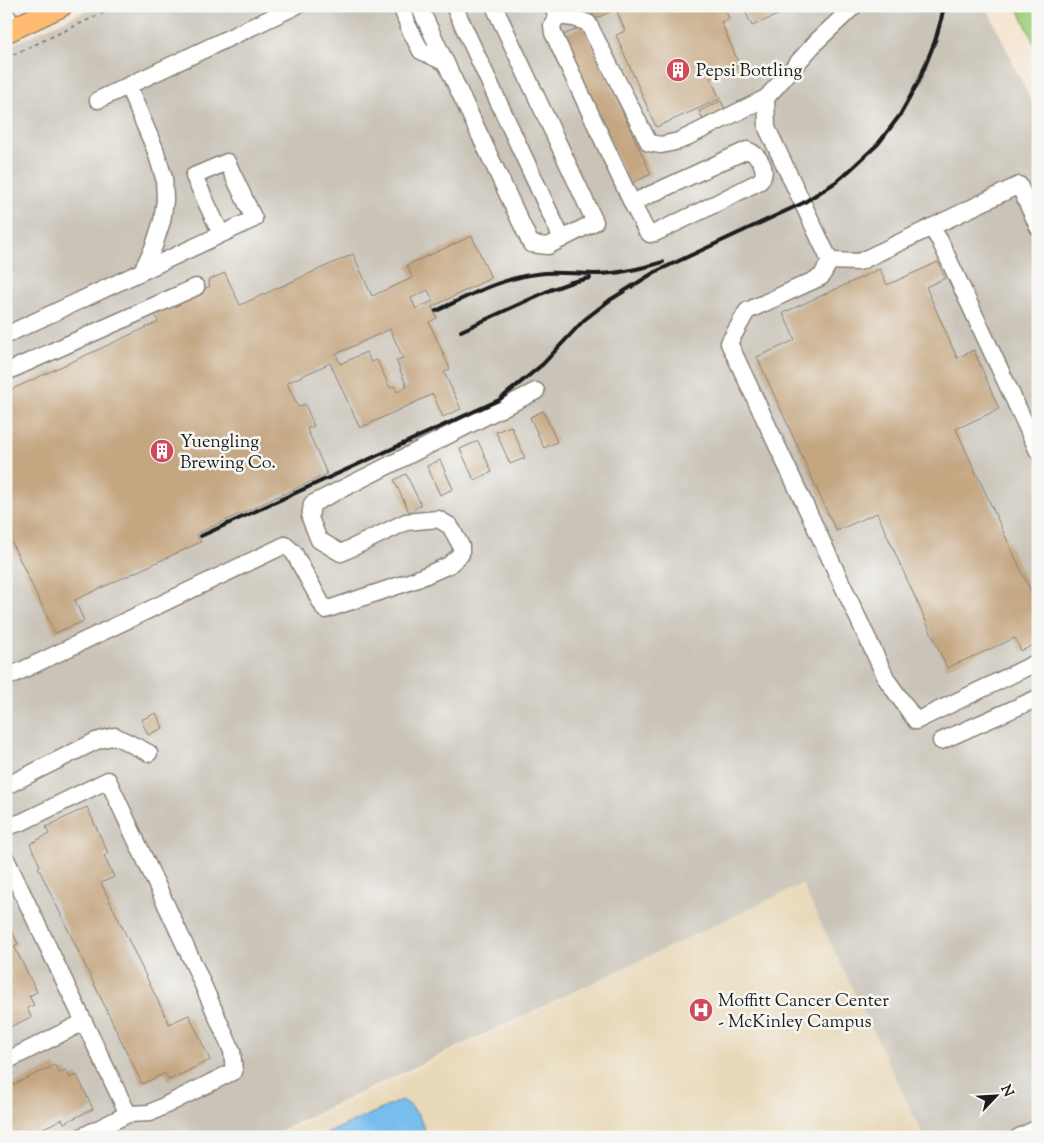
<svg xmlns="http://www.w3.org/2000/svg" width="1044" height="1143" font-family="'Sorts Mill Goudy',serif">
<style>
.built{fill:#e8d9ba}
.industrial{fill:#c9c3b8}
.green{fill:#a0cf7c;stroke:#5e764c}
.water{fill:#77bdee;stroke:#4a6c85}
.building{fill:#c4a681;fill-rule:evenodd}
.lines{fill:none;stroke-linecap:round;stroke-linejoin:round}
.minor-casing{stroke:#888076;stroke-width:19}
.major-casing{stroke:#888076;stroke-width:24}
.path{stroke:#888076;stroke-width:2;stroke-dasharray:4 4;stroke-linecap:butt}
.minor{stroke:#fff;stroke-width:16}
.major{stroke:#febb71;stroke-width:21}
.rail{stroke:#1c1c1c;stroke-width:4}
.labels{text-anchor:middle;stroke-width:5;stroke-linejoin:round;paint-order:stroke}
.poi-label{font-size:18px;fill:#1c1c1c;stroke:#f6f6f2;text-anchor:start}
</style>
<rect width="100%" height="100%" fill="#f6f6f2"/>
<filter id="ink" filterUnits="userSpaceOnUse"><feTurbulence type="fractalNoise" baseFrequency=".02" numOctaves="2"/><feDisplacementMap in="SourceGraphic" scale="10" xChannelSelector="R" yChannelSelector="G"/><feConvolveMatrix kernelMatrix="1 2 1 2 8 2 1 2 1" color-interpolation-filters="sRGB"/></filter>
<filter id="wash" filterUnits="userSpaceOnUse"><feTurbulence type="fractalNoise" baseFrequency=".0096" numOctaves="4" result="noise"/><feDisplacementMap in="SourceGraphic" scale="20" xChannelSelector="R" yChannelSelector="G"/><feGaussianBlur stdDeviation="1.12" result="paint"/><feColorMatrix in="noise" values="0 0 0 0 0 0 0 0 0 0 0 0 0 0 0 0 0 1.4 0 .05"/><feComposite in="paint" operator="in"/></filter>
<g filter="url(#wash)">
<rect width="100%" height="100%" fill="#f4e5cf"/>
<!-- built -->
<path class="built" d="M802,884L924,1137H274Z"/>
<!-- industrial -->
<path class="industrial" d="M96,6H986L1038,116V1137H924L802,884L267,1137H6V47Z"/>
<!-- green -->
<path class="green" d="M1017,6H1038V52Z"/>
<!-- water -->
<path class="water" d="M402,1100C418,1108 421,1122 428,1137H319Z"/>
<g id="blocks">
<!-- building -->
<g class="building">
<path d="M589,6H724L729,19L721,22L739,64L710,77L720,99L656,127L616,35L625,31L616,9L595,19Z"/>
<path d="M743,6H779L782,13L752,26Z"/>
<path d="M583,26L651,174L630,184L562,36Z"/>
<path d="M721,101L727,113L705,124L699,111Z"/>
<path d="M472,236L491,278L432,307L437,318L429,322L450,369L444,372L461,409L443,417L433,394L360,428L330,363L287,383L298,407L305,404L314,426L307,429L327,474L196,534L201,542L75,600L84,621L55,633L6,531V392L158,322L154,312L210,286L208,280L225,273L240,305L353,254L372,296L412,278L407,265ZM428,290L433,301L416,309L411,298ZM390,329L403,358L396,360L407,387L397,392L394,386L390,388L377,360L371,362L366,352L340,364L336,354Z"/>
<path d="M938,262L945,278L926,287L957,358L974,350L999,409L956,429L1038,607V643L1021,651L1015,638L947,668L877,513L836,531L757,357L795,340L783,313L880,269L887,285Z"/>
<path d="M543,411L557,442L544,448L530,417Z"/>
<path d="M511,426L525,458L510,464L496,432Z"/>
<path d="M478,441L492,472L474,480L460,449Z"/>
<path d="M440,460L453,489L440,495L427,466Z"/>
<path d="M406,474L421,505L409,512L394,480Z"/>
<path d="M156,713L163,728L148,735L141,720Z"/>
<path d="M87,807L108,853L104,856L114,877L101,883L169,1024L189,1015L210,1060L169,1080L165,1073L142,1084L38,867L40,866L30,844L49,834L46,827Z"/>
<path d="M6,919L18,944L14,946L37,992L29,996L34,1005L27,1008L31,1017L6,1029Z"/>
<path d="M55,1065L59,1073L66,1070L70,1078L77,1075L93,1109L64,1123L62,1119L25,1137H6V1088Z"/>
</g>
</g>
</g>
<g filter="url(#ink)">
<use href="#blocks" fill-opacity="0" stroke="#888076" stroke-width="1"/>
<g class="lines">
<!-- minor casing -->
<g class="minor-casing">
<g id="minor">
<path d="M401,6L407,22"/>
<path d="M419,6L531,244L548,246L595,222L494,6"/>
<path d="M454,6L562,239"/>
<path d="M552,6L557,16L552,26L553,33L632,203L646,230L650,234L655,233L701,211L760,181C770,170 758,154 747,150L632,203"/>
<path d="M854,6L817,41L766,98L767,128L830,261L859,262L1019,185L1038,227"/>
<path d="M6,14L13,29"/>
<path d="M557,16L574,18L588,23L649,143L661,145L679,141L766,98"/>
<path d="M409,28L421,51L446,63"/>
<path d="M128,86L155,149L164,178L165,200L162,221L154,246L142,271"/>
<path d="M98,100L296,6"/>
<path d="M931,227L940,241L1038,451"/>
<path d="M830,261L821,277L747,311L729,343L887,680L916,721L1038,662"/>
<path d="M6,335L254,219L227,162L194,176L221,234"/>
<path d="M6,372L196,287"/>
<path d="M6,678L285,545L294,553L325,610L415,580L449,565L461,554V546L450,526L438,519L406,522L341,553L319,540L310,518L312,504L536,391"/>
<path d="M941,741L1038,698"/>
<path d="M6,786L96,741L115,736L149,753"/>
<path d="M6,827L22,822L108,780L196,969L232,1051L234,1071L150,1113L128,1114L81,1137"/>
<path d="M6,859L128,1114"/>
<path d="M6,1061L84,1022"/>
<path d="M1019,1137L1038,1128"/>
</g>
</g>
<!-- major casing -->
<g class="major-casing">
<path id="major" d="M6,32L61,6"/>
</g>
<!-- path -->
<path class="path" d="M6,58L118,6"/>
<!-- minor -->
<use href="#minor" class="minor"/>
<!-- major -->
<use href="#major" class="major"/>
<!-- rail -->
<g class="rail">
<path d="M436,311C471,295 505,276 545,273C561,272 578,274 595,274C618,274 640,269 663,262"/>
<path d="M461,331L550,290L572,282L590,278"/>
<path d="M201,536L499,400L543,364L584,320L610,300L655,272L803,203L836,182L850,170L878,144L900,115L919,81L935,41L941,20L944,6"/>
</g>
</g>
</g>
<!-- icons -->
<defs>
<g id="building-disc" transform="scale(1.25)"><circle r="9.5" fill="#d1495b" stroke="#f6f6f2"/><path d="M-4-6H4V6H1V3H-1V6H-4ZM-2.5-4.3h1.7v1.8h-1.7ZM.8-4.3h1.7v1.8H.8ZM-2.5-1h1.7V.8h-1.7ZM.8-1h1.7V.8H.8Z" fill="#fff"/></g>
<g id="hospital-disc" transform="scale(1.25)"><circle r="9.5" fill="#d1495b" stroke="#f6f6f2"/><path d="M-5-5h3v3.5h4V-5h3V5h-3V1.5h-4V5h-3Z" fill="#fff"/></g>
</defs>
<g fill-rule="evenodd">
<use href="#building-disc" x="678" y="70"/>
<use href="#building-disc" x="162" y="451"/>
<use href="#hospital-disc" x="701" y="1010"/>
</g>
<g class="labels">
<!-- poi labels -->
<g class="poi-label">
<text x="696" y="76">Pepsi Bottling</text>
<text x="180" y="447">Yuengling<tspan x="180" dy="21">Brewing Co.</tspan></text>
<text x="718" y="1006">Moffitt Cancer Center<tspan x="718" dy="21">- McKinley Campus</tspan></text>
</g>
</g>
<!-- margin -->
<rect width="1044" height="1143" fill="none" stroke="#f6f6f2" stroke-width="25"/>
<!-- north arrow -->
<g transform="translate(996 1096) rotate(65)" stroke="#f6f6f2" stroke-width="4" paint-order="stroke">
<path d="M0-4L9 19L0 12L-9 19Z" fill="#1c1c1c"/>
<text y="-8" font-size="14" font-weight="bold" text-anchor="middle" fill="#1c1c1c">N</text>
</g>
</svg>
